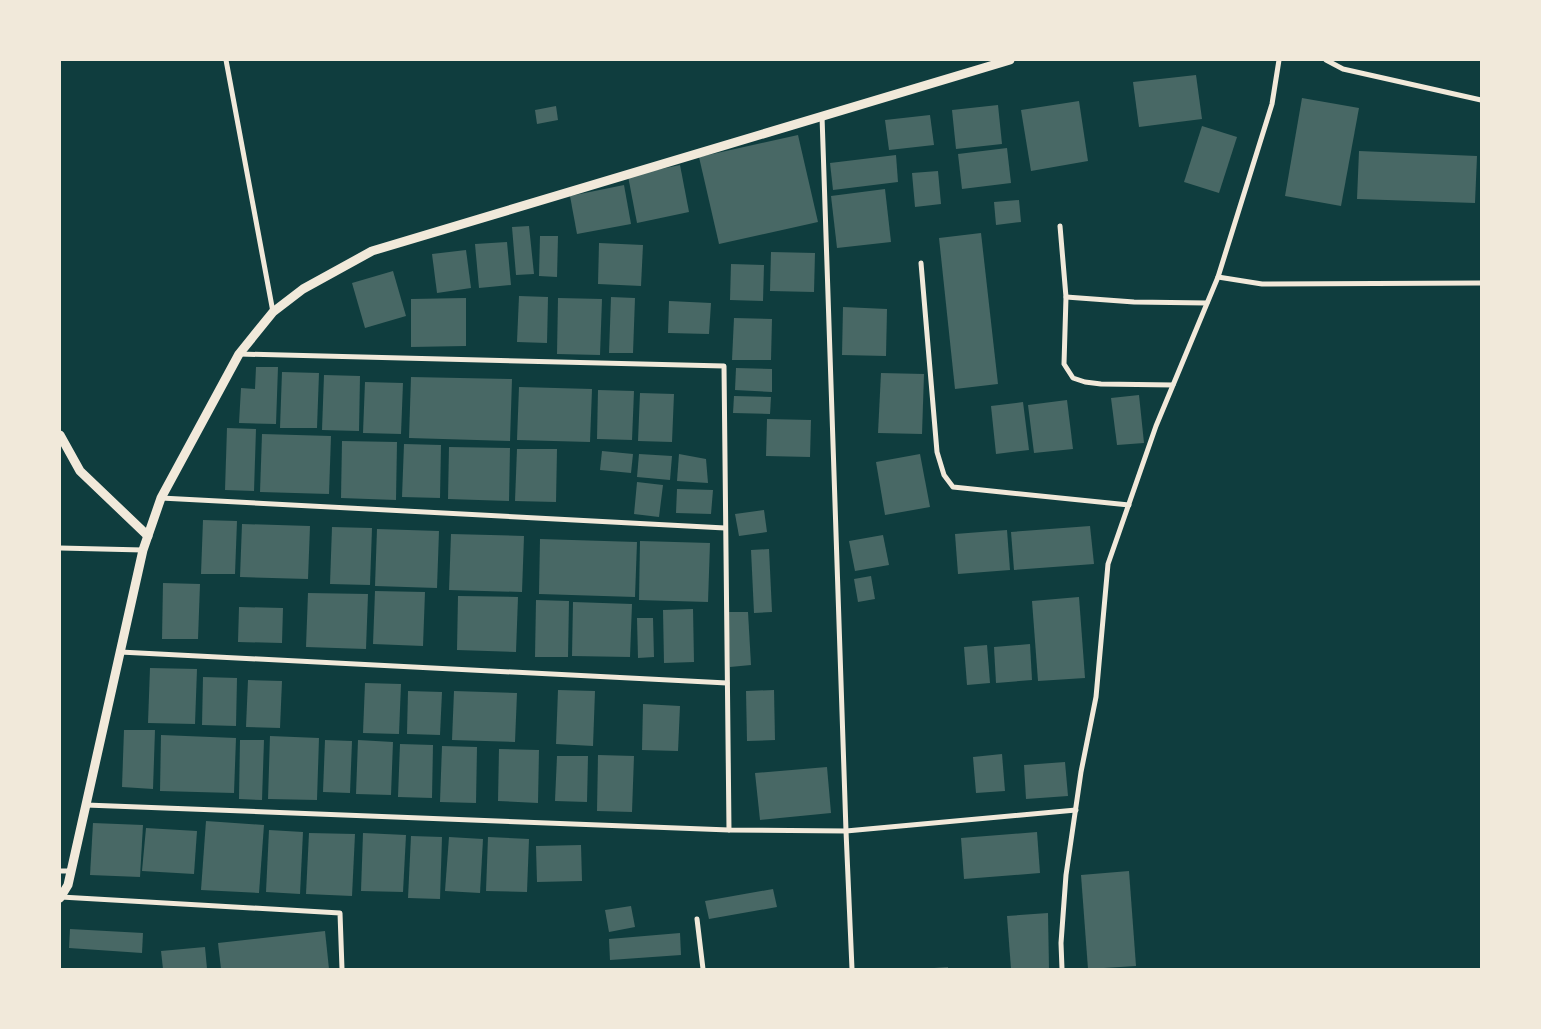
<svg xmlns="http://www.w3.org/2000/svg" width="1541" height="1029" font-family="'Public Sans',sans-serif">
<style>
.building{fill:#486865}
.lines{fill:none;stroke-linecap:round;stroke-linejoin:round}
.minor{stroke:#f1e9da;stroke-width:5}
.tertiary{stroke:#f1e9da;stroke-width:9}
</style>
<rect width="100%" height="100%" fill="#0f3d3e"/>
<!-- building -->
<g class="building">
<path d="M1196,75L1202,119L1139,127L1133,82Z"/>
<path d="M1302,98L1359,108L1341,206L1285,196Z"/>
<path d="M1079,101L1088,161L1031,171L1021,110Z"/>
<path d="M998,105L1002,144L956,149L952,110Z"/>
<path d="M556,106L558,120L537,124L535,110Z"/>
<path d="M930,115L934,145L889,150L885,120Z"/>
<path d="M1202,126L1237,137L1219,193L1184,182Z"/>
<path d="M798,135L818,222L719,244L699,157Z"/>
<path d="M1007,148L1011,183L962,189L958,154Z"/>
<path d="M1359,151L1477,156L1475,203L1357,199Z"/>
<path d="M896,155L898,182L833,190L830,163Z"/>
<path d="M680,165L689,212L637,223L628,176Z"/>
<path d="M938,171L941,204L915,207L912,173Z"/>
<path d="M624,185L631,224L577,234L570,196Z"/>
<path d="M885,189L891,242L837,248L831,196Z"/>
<path d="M1019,200L1021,222L996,225L994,202Z"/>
<path d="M529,226L534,274L516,275L512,227Z"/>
<path d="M981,233L998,384L955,389L939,238Z"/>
<path d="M540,236H558L557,277L539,276Z"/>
<path d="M507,242L511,285L479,288L475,244Z"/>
<path d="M599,243L643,245L641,286L598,284Z"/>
<path d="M466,250L471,288L437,293L432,254Z"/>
<path d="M771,252L815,253L814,292L770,291Z"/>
<path d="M731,264L764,265L763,301L730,300Z"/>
<path d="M393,271L406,316L365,328L352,283Z"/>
<path d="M519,296L548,297L547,343L517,342Z"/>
<path d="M611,297L635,298L633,353H609Z"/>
<path d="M466,298V346L411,347V299Z"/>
<path d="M558,298L602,299L600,355L557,354Z"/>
<path d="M669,301L711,303L709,334L668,333Z"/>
<path d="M843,307L887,309L886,356L842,355Z"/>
<path d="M734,318L772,319L771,360H732Z"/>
<path d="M256,367H278L276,424L239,423L241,388L255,389Z"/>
<path d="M736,368L772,369V392L735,390Z"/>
<path d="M282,372L319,373L317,428H280Z"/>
<path d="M881,373L924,374L922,434L878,433Z"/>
<path d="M324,375L360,376L359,431L322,430Z"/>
<path d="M411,377L512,379L510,441L409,438Z"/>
<path d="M365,382L403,383L401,434L363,433Z"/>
<path d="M519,387L592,389L590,442L517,440Z"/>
<path d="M598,390L634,391L632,440L597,439Z"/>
<path d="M640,393L674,394L672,442L638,441Z"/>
<path d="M1139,395L1144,443L1117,445L1111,398Z"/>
<path d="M734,396L771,397L770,414L733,413Z"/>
<path d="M1067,400L1073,449L1034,453L1028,405Z"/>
<path d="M1023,402L1029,450L996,454L991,406Z"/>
<path d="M767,419L811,420L810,457L766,456Z"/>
<path d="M227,428L256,429L254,491L225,490Z"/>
<path d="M262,434L331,436L329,494L260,492Z"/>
<path d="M342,441L397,442L396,500L341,498Z"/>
<path d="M404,444L441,445L440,498L402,497Z"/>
<path d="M449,447L510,448L509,501L448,499Z"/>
<path d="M517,449H557L556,502L515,501Z"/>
<path d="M602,451L633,454L631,473L600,470Z"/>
<path d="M639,454L672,456L670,480L637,477Z"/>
<path d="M679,454L706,459L708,483L677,481Z"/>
<path d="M920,454L930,507L885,515L876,462Z"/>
<path d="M637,482L663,485L659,517L634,514Z"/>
<path d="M677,489L713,490L711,514L676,513Z"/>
<path d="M764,510L767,532L739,536L735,514Z"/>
<path d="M203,520L237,521L235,574H201Z"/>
<path d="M242,524L310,526L308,579L240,577Z"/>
<path d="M1090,526L1094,564L1014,570L1011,532Z"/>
<path d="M332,527L372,528L370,585L330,584Z"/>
<path d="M377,529L439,531L437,588L375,586Z"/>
<path d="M1007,530L1010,570L958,574L955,534Z"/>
<path d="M451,534L524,536L522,592L449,590Z"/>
<path d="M883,535L889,565L855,571L849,541Z"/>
<path d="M540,539L637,542L635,597L539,594Z"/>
<path d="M640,541L710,543L708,602L639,600Z"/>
<path d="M769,549L772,612L754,613L751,550Z"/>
<path d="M871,576L875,599L858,602L854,579Z"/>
<path d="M163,583L200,584L198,639H162Z"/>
<path d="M375,591L425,592L423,646L373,644Z"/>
<path d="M308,593L368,594L366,649L306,647Z"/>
<path d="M458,596L518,597L516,652L457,650Z"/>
<path d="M1079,597L1085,678L1038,681L1032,601Z"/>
<path d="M536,600L569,601L568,657H535Z"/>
<path d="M573,602L632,604L630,657L572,656Z"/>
<path d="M239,607L283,608L282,643L238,642Z"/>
<path d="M693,609L694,662L664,663L663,610Z"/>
<path d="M728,612H748L751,665L730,667Z"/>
<path d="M637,618H653L654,657L638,658Z"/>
<path d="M1030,644L1032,680L996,683L994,647Z"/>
<path d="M987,645L990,683L967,685L964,647Z"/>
<path d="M150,668L197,669L195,724L148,723Z"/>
<path d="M203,677L237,678L236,726L202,725Z"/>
<path d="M248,680L282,681L280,728L246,727Z"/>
<path d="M365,683L401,684L399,734L363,733Z"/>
<path d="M558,690L595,691L593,746L556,744Z"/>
<path d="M774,690L775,740L747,741L746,691Z"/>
<path d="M408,691L442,692L440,735L407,734Z"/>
<path d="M454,691L517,693L515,742L452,740Z"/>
<path d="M643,704L680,706L678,751L642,750Z"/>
<path d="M124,730H155L153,789L122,787Z"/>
<path d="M161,735L236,738L234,793L160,791Z"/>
<path d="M270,736L319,738L317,800L268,799Z"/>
<path d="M240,740H264L262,800L239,799Z"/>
<path d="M325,740L352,741L350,793L323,792Z"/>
<path d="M358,740L393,742L391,795L356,794Z"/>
<path d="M400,744L433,745L432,798L398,797Z"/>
<path d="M442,746L477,747L476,803L440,802Z"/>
<path d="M499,749L539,750L538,803L498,801Z"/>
<path d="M1002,754L1005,791L976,793L973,757Z"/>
<path d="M598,755L634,756L632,812L597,811Z"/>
<path d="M557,756H588L587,802L555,801Z"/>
<path d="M1065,762L1068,796L1026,799L1024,765Z"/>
<path d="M827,767L831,813L760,820L755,773Z"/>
<path d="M206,821L264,825L259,893L201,890Z"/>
<path d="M93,823L143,825L140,877L90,875Z"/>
<path d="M146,828L197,831L194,874L142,871Z"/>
<path d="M269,830L303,832L300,894L266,892Z"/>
<path d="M1037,832L1040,873L964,879L961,838Z"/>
<path d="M309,833L355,834L352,896L306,894Z"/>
<path d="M363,833L406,835L403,892L361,891Z"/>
<path d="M411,836L442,837L440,899L408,898Z"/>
<path d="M449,837L483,839L480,893L445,891Z"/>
<path d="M488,837L529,839L527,892L486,891Z"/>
<path d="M581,845L582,881L537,882L536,846Z"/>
<path d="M1129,871L1136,966L1088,969L1081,875Z"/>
<path d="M773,889L777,907L709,919L705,901Z"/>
<path d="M631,906L635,927L609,932L605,910Z"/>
<path d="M1048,913L1049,969H1011L1007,916Z"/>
<path d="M70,929L143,933L142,953L69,948Z"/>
<path d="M325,931L329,969H221L218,943Z"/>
<path d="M680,933L681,955L610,960L609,939Z"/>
<path d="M205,947L207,969H163L161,951Z"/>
<path d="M948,967V969H934V968Z"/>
</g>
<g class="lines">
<!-- minor -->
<g class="minor">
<path d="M226,60L273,312"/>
<path d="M1326,60L1343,69L1481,100"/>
<path d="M822,116L846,831L852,969"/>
<path d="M1060,226L1066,297L1064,364L1073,378L1085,382L1101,384L1173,385"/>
<path d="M921,263L937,452L944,475L953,487L1129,505"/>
<path d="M1218,277L1262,284L1481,283"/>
<path d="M1066,297L1134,302L1207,303"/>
<path d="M239,354L724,366L729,830"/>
<path d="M161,498L725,528"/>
<path d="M60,548L143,550"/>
<path d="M120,652L727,683"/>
<path d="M86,805L729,830L846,831L1076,810"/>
<path d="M60,871H71"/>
<path d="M61,897L340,913L342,969"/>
<path d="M697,919L703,969"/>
<path d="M1062,969L1061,943L1066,875L1081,772L1096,697L1108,564L1156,426L1218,277L1272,104L1279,60"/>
</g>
<!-- tertiary -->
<g class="tertiary">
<path d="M60,435L80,471L148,536"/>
<path d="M60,898L68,885L143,550L161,498L239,354L273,312L303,289L372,251L1010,60"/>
</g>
</g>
<!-- border -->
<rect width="1541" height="1029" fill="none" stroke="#f1e9da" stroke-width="122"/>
</svg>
